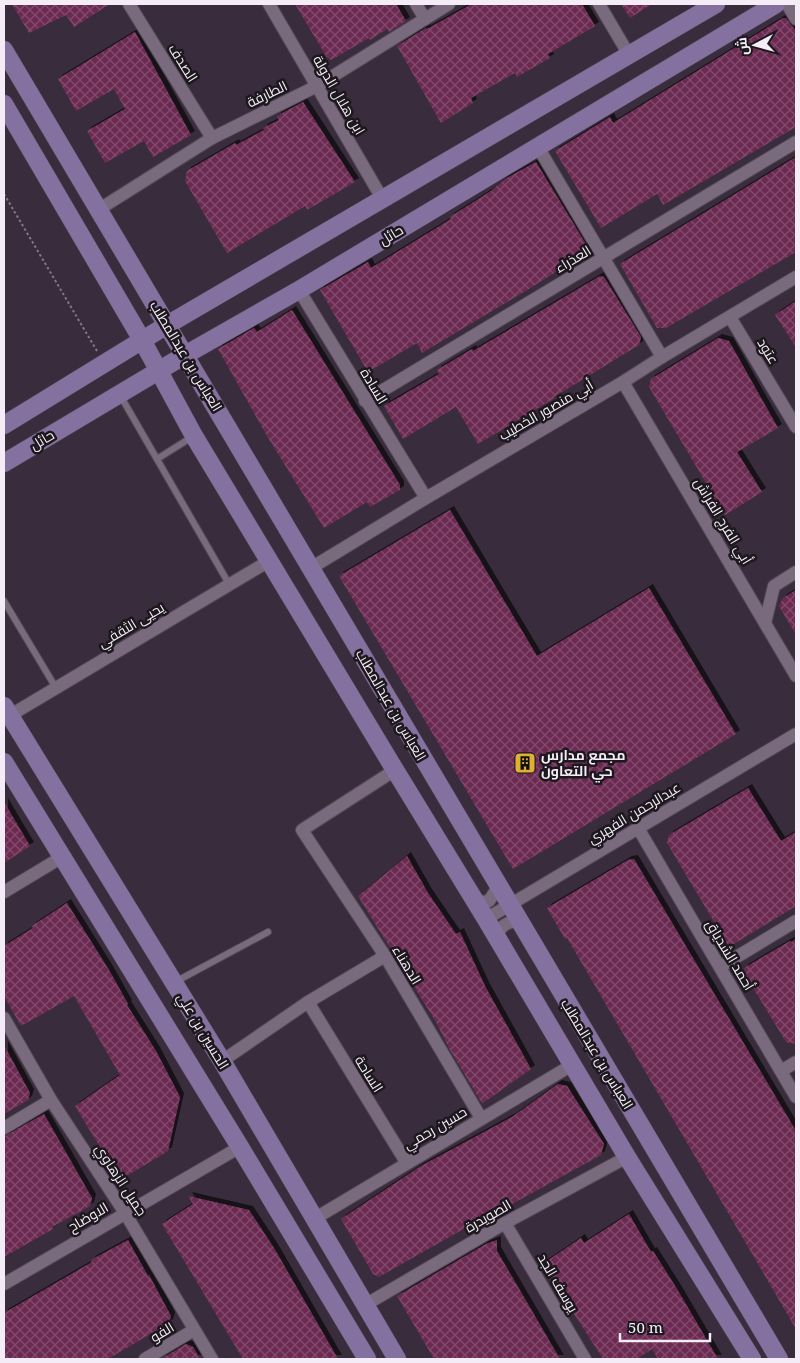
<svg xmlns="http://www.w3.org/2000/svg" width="800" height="1363" font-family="'Noto Serif',Cairo,serif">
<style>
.building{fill:url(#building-cross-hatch);filter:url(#shadow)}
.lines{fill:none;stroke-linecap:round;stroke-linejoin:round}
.lane-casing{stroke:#534956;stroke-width:8}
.street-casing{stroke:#534956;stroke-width:14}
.secondary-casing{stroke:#534956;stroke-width:19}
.path{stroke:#837885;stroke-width:2;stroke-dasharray:2.5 2.5;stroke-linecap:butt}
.lane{stroke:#796b7d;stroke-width:6}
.street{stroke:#796b7d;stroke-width:12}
.secondary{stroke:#84719f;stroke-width:18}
.labels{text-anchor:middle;stroke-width:5;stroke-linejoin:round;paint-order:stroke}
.street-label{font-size:14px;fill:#f4ecf6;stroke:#1d171e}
.poi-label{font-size:14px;font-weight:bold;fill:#f4ecf6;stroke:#1d171e;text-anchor:start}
</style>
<defs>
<pattern id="building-cross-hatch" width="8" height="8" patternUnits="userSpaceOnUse" patternTransform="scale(1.25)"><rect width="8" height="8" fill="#6c2c53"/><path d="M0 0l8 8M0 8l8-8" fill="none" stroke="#824b6c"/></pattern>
<filter id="shadow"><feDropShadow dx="4" dy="-4" stdDeviation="0" flood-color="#0009"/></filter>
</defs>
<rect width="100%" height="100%" fill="#392c3c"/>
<!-- building -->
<g class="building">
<path d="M12,4H110L74,27L66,15L29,33Z"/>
<path d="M295,4H396L406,21L389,32L387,29L370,40L369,38L331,60L326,56Z"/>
<path d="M472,4H582L595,26L548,54L550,58L517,77L515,73L471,98L473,103L441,123L397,46L426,28L427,29Z"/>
<path d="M621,4H652L630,18Z"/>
<path d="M783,18H786L796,31V127L663,205L657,194L601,228L555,151L610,117L613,123Z"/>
<path d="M135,32L191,135L153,157L144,141L105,163L87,131L125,109L114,89L76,111L58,79Z"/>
<path d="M303,102L355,182L307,210L305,206L227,253L185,181L187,171L235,143L236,145L264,130L263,128L279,120L277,116Z"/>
<path d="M796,157V252L666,328H657L620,264Z"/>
<path d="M536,162L587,246L586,253L524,292L422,353L417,343L368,372L320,290L368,262L371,268L451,219L450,217L491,191L505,179Z"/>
<path d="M600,276L604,277L641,337L639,345L554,397L555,398L478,444L456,407L403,439L384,406L439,374L437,370L472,349L473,351Z"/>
<path d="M796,301V347L775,315Z"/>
<path d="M292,310L400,485V490L370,507L367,502L324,528L267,436L218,349L254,328L257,332Z"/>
<path d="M718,338L729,341L778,428L737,452L762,492L725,515L649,387L651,379Z"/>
<path d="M450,510L537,656L649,588L736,734L513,869L339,576Z"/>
<path d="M796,590V635L779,606L783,598Z"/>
<path d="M748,788L781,841L796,832V906L729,947L667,843L669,835Z"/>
<path d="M4,802L30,846L4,863Z"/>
<path d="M407,856L428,893L456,934L460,932L485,986L531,1069L483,1103L480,1100L449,1048L436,1022L358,896Z"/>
<path d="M634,859L796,1131V1329L567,938L565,939L547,908L628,860Z"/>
<path d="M67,903L109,970L128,1004L127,1005L156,1051L180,1097L168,1151L120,1180L75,1106L120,1075L74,996L21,1026L4,996V946L33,928L32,926Z"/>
<path d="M796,939V1044L786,1042L744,973V968L790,941L791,942Z"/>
<path d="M4,1045L30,1093L28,1100L4,1114Z"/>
<path d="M558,1084L567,1086L604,1144L601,1155L505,1208L504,1206L379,1277L373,1274L341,1219L421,1166L512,1117Z"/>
<path d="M44,1114L92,1198L90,1206L52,1227L53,1229L4,1257V1141L7,1139L5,1136Z"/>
<path d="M188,1196L249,1210L274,1248L338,1359H243L162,1224L193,1204Z"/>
<path d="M629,1214L651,1252L653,1251L677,1289L718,1359H658L652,1349L637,1359H603L567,1303L568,1302L544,1263L581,1238L584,1243Z"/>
<path d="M128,1240L148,1276L149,1275L171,1316L169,1323L108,1359H4V1313L92,1262L91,1260Z"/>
<path d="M497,1240V1251L560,1359H434L397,1296L486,1244Z"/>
<path d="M186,1344L193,1347L200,1359H161Z"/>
</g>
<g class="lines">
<!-- lane casing -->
<g class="lane-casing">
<g id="lane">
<path d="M120,395L229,584"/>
<path d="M157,459L192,437"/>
<path d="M4,601L56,688"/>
<path d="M175,982L268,932"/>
</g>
</g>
<!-- street casing -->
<g class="street-casing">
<g id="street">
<path d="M129,4L212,138"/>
<path d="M269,4L383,200"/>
<path d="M416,4L425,19"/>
<path d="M599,4L629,55"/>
<path d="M787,4L796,19"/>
<path d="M538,147L662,357"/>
<path d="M98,210L212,138L317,86L449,4"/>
<path d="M299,290L426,498"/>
<path d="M730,317L796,427"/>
<path d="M623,382L796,676"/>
<path d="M365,401L796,142"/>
<path d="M311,568L426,498L623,382L662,357L796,277"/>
<path d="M765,623L774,586L796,572"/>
<path d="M9,716L269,561"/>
<path d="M395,770L302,830L385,956L481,1118"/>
<path d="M638,828L796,1097"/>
<path d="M4,892L62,857"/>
<path d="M475,900L482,902L489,901L498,887"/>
<path d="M486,919L796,734"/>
<path d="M496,936C501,926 506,922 518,921"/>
<path d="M720,967L796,921"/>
<path d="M308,1002L406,1162"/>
<path d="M4,1018L51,1100L125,1213L212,1359"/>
<path d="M222,1061L308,1002L385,956"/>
<path d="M781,1071L796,1062"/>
<path d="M4,1128L51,1100"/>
<path d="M314,1219L572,1065"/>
<path d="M505,1223L585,1359"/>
<path d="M4,1284L240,1147"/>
<path d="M365,1305L505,1223L627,1157"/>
<path d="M145,1359L194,1330"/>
</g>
</g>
<!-- secondary casing -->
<g class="secondary-casing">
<g id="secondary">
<path d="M4,50C263,486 519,924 779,1359"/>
<path d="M4,104L142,340L194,436L395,770L486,919L627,1157L752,1359"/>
<path d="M4,425L167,325L716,4"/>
<path d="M4,463L185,355L299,290L776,4"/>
<path d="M4,706L222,1061L397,1359"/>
<path d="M4,762L240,1147L367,1359"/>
</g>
</g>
<!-- path -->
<path class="path" d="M4,194L97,351"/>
<!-- lane -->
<use href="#lane" class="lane"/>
<!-- street -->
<use href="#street" class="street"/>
<!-- secondary -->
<use href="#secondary" class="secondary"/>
</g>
<!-- icons -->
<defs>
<g id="building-square" transform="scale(1.125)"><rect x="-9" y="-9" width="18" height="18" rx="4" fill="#e1af34" stroke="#1d171e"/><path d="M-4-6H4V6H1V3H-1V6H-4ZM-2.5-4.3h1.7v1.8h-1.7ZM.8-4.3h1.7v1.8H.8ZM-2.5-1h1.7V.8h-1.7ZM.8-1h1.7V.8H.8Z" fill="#111"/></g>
</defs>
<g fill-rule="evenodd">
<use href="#building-square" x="525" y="763"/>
</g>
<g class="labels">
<!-- street labels -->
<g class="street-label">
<text transform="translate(183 63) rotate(58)" y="5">الصدف</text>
<text transform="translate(267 94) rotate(-26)" y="5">الطارفة</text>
<text transform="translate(339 95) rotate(60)" y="5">ابن هلال الدولة</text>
<text transform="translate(391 235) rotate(-31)" y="5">حائل</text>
<text transform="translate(573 259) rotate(-31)" y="5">العذراء</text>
<text transform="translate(768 351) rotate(59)" y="5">عتود</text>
<text transform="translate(186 356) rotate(59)" y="5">العباس بن عبدالمطلب</text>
<text transform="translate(374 386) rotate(59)" y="5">السادة</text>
<text transform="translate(546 410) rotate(-30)" y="5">أبي منصور الخطيب</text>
<text transform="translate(42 440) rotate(-31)" y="5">حائل</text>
<text transform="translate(723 521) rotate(59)" y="5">أبي الفرج الفراش</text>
<text transform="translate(131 625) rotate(-31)" y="5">يحيى الثقفي</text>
<text transform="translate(391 705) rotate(60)" y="5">العباس بن عبدالمطلب</text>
<text transform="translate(634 813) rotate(-31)" y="5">عبدالرحمن الفهري</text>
<text transform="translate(730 955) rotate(59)" y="5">أحمد الشدياق</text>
<text transform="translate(407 965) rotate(59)" y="5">الدهناء</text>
<text transform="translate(203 1031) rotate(59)" y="5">الحسين بن علي</text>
<text transform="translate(597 1054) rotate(59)" y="5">العباس بن عبدالمطلب</text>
<text transform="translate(369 1074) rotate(58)" y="5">الساحة</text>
<text transform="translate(435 1128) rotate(-30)" y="5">حسين رحمي</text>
<text transform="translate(121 1180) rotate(57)" y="5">جميل الزهاوي</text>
<text transform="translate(488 1216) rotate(-30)" y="5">الصويدرة</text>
<text transform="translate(88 1217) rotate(-30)" y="5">الاوضاح</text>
<text transform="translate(558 1283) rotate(60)" y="5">يوسف الجد</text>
<text transform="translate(162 1332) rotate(-31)" y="5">الفو</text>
</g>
<!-- poi labels -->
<g class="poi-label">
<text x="541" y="760">مجمع مدارس<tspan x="541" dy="16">حي التعاون</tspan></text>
</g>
</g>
<!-- border -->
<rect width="800" height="1363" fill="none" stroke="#f4ecf6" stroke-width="10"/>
<!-- north arrow -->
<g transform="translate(755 45) rotate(264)" stroke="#1d171e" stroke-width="4" paint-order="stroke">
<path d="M0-4L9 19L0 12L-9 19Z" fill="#f4ecf6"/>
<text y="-8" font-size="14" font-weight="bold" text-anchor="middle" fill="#f4ecf6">ش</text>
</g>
<!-- scale -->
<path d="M620 1333v8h90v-8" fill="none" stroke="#f4ecf6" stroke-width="2.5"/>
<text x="628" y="1333" font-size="15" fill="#f4ecf6" stroke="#1d171e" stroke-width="4" paint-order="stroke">50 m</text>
</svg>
